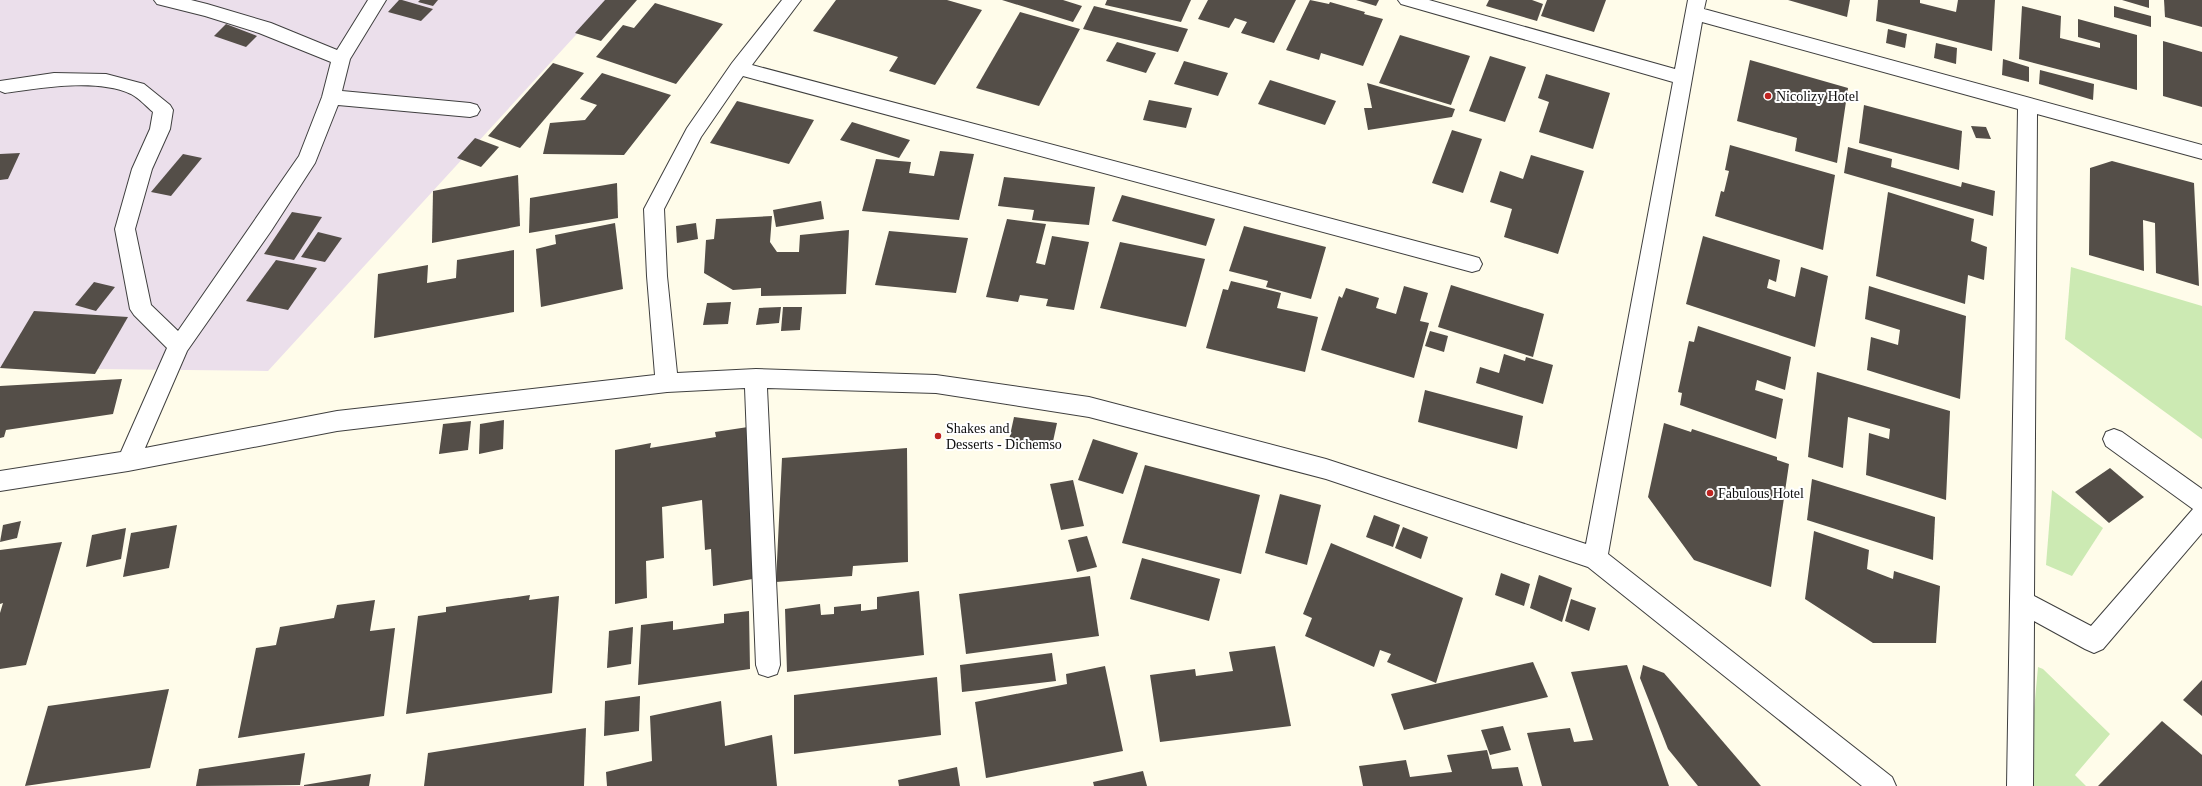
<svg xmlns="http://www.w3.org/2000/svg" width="2202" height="786" font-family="'Times New Roman',serif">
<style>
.industrial{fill:#ebdfeb}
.green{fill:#cceab3}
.building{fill:#544e48}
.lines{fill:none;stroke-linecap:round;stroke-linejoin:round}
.minor-casing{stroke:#3f3f3f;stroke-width:2}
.minor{fill:#fff;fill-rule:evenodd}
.poi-dot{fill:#be2421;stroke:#fff;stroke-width:1.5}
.labels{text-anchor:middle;stroke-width:4;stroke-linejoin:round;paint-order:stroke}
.poi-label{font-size:14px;fill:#0c0c0c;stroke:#fff;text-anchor:start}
</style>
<rect width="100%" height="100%" fill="#fffcea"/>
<!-- industrial -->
<path class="industrial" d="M0,0H608L268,371L0,368Z"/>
<!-- green -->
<g class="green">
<path d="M2071,267L2202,306V439L2065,339Z"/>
<path d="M2052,490L2103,528L2072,576L2046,565Z"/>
<path d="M2038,667L2043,669L2110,734L2075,775L2086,786H2031L2028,776Z"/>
</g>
<!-- building -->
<g class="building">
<path d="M399,0H402L433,9L421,21L388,12Z"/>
<path d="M420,0H438L433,6L418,2Z"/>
<path d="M605,0H637L601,41L575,33Z"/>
<path d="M836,0H947L982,10L935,85L889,71L898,57L813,31Z"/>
<path d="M1002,0H1063L1082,6L1073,22Z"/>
<path d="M1107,0H1191L1181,22L1105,5Z"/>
<path d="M1208,0H1296L1274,43L1241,33L1247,22L1235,18L1229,28L1198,19Z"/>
<path d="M1310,0L1329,4L1330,2L1365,12L1364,14L1383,19L1363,66L1321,53L1319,60L1286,50Z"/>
<path d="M1356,0H1379L1376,6Z"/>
<path d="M1489,0H1532L1543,4L1537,21L1486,6Z"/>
<path d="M1547,0H1606L1594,32L1541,16Z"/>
<path d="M1788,0H1850L1847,17Z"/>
<path d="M1878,0H1920V3L1956,12L1958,0H1995L1992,51L1876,21Z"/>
<path d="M2122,0H2149V8Z"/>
<path d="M2164,0H2202V27L2165,17Z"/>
<path d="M655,3L723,24L676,84L596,57L623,25L634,28Z"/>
<path d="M1094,6L1188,29L1178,52L1083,29Z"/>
<path d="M2022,6L2061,16L2060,38L2100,48V43L2078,37V19L2137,35V90L2019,59Z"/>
<path d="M2114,6L2151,16V27L2114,17Z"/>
<path d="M1020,12L1080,29L1039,106L976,88Z"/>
<path d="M226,24L257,36L246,47L214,36Z"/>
<path d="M1888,29L1907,34L1905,48L1886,43Z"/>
<path d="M1400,35L1470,56L1451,105L1379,83Z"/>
<path d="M2163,41L2202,52V107L2163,96Z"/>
<path d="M1117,42L1156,53L1146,73L1106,61Z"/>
<path d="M1936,43L1957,48L1956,64L1934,58Z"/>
<path d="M1490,56L1526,67L1505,122L1469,111Z"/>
<path d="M2003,59L2029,67V82L2002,75Z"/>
<path d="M1750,60L1848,88L1837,163L1795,151L1797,138L1737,121Z"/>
<path d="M1184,61L1228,73L1218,96L1174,84Z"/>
<path d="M553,63L584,73L520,148L488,136Z"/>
<path d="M2040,70L2094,84L2093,100L2039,84Z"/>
<path d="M602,73L671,95L624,155L543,154L550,123L585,120L597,105L580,99Z"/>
<path d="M1546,74L1610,93L1593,149L1539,132L1549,102L1538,98Z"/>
<path d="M1270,80L1336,101L1325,125L1258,104Z"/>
<path d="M1367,83L1455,109L1452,117L1368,130L1364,108H1372Z"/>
<path d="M1149,100L1192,108L1186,128L1143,120Z"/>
<path d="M737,101L814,120L789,164L710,143Z"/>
<path d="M1864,105L1962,131L1959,170L1859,143Z"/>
<path d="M852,122L910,140L899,158L840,140Z"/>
<path d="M1971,126L1986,127L1991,139L1976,138Z"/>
<path d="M1452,130L1482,139L1463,193L1432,183Z"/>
<path d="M475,138L499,147L481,167L457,158Z"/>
<path d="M1730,145L1835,175L1823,250L1715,216L1721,191L1724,192L1729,171L1725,170Z"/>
<path d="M1848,147L1892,159L1891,167L1961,187L1962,182L1995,191L1993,216L1844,173Z"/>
<path d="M940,151L974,154L959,220L862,211L876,159L911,162L909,173L934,176Z"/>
<path d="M20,153L8,179L0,180V154Z"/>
<path d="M183,154L202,158L171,196L151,192Z"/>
<path d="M1531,155L1584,171L1558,254L1504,237L1512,209L1490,202L1500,171L1523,179Z"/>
<path d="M2112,161L2194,183L2199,286L2156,273L2155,223L2143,220L2144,271L2089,255L2090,168Z"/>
<path d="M518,175L520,226L432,243L433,191Z"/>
<path d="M1004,177L1095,187L1089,225L1032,220L1034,210L998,206Z"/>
<path d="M617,183L618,218L529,233L530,198Z"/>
<path d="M1888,192L1974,219L1971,241L1987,247L1984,280L1968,275L1965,304L1876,276Z"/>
<path d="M1122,195L1215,219L1206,246L1112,221Z"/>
<path d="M821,201L824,219L776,227L773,210Z"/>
<path d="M292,212L322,217L294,260L264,254Z"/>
<path d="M772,216L770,242L777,252H799L800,235L849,230L846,294L761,296V288L733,290L704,273L706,240L714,239L716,219Z"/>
<path d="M1007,219L1046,224L1036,263L1045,265L1052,236L1089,242L1074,310L1046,306L1048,299L1020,295L1018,302L986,297Z"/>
<path d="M615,223L623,289L541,307L536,249L556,244L555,235Z"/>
<path d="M696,223L698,239L677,243L676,226Z"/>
<path d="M1244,226L1326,247L1311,299L1266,287L1268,281L1229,271Z"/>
<path d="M889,231L968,238L956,293L875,285Z"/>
<path d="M318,232L342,238L325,262L301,257Z"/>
<path d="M1703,236L1780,260L1776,282L1769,279L1767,288L1795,297L1801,267L1828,276L1815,347L1686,304Z"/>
<path d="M1120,242L1205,259L1186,327L1100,308Z"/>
<path d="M514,250V312L374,338L378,274L428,265L427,283L456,278L457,260Z"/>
<path d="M276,260L317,268L288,310L246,301Z"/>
<path d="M1231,281L1281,293L1277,308L1318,317L1305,372L1206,348L1223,289L1228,290Z"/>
<path d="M94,282L115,287L96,311L75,305Z"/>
<path d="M1451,285L1544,314L1533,357L1438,327Z"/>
<path d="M1404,286L1428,293L1420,321L1429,323L1414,378L1321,350L1339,296L1342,298L1346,288L1379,298L1376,308L1396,314Z"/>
<path d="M1869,286L1966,316L1960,399L1867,370L1871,337L1898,345L1900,330L1865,319Z"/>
<path d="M731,302L728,324L703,325L707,303Z"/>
<path d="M781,307L779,323L756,325L759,308Z"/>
<path d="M783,307H802L800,330L781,331Z"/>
<path d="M34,311L128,317L95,374L0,368Z"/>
<path d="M1698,326L1791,357L1785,390L1757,380L1755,390L1783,399L1776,439L1680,405L1682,393L1678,392L1689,341L1694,342Z"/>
<path d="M1430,331L1448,336L1444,352L1425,346Z"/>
<path d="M1504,354L1525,361L1526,357L1553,365L1543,404L1476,383L1480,367L1499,373Z"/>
<path d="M1817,372L1950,411L1946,500L1866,475L1869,433L1889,439L1890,429L1848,417L1843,468L1808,457Z"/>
<path d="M122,379L113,414L6,430L4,437L0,438V386Z"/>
<path d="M1425,390L1523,416L1517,449L1418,422Z"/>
<path d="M1014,417L1057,423L1052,446L1009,440Z"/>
<path d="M504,420L503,449L479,454L480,424Z"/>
<path d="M471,421L468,450L439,454L443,424Z"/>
<path d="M1664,423L1691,432L1692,429L1777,457V460L1789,464L1771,587L1694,560L1648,497Z"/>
<path d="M748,427L758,578L713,586L711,549L705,550L702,500L662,507L664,558L646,561L647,598L615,604V450L651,443L650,448L716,437L715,432Z"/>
<path d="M1093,439L1138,453L1123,494L1078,480Z"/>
<path d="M907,448L908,562L853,566L852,576L776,582L782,458Z"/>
<path d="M1145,465L1260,495L1241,574L1122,543Z"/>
<path d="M2110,468L2144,497L2109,523L2075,492Z"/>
<path d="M1812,479L1935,517L1933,560L1807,520Z"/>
<path d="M1073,480L1084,526L1061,530L1050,484Z"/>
<path d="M1280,494L1321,505L1307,565L1265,553Z"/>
<path d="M1374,515L1400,525L1393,547L1366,537Z"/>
<path d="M21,521L17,538L0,542L3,525Z"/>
<path d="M177,525L169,568L123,577L131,533Z"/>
<path d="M1403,527L1428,537L1421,559L1395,548Z"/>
<path d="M126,528L121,559L86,567L92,535Z"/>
<path d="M1814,531L1869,550L1867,569L1893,579L1894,571L1940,586L1936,643H1873L1805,599Z"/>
<path d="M1087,536L1097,567L1077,572L1068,540Z"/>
<path d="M62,542L26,665L0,669V613L3,603L0,604V550Z"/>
<path d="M1331,543L1463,598L1436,683L1387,662L1391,654L1380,650L1374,667L1305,636L1312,618L1303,614Z"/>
<path d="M1142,558L1220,579L1209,621L1130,599Z"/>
<path d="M1501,573L1530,584L1524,606L1495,595Z"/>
<path d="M1539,575L1572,588L1562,622L1530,608Z"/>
<path d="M1090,576L1099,636L966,654L959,594Z"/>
<path d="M919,591L924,655L787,672L785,609L820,604L821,615L834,614V607L861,604V611L877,609V597Z"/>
<path d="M530,595L529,600L559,596L552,693L406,714L418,616L446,612V607Z"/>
<path d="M1571,599L1596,608L1589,631L1565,621Z"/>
<path d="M375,600L370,631L395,628L384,716L238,738L256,648L276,645L280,627L334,618L337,605Z"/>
<path d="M749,611L750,669L638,685L641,625L673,621V630L724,623V614Z"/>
<path d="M633,627L631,664L607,668L609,631Z"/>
<path d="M1275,646L1291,726L1160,742L1150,675L1195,669L1196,676L1233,671L1229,652Z"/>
<path d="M1052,653L1056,681L962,692L960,665Z"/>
<path d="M1533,662L1548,697L1404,730L1391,694Z"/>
<path d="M1627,665L1669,786H1542L1527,733L1570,728L1574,742L1593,740L1571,672Z"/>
<path d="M1643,665L1664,673L1761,786H1698L1668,749L1640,678Z"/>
<path d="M1105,666L1123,751L986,778L975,702L1067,684L1066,674Z"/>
<path d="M937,677L941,735L794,754V695Z"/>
<path d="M2202,680V716L2183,700Z"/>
<path d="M169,689L150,768L25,786L48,706Z"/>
<path d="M640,696L639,731L604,736L605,701Z"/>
<path d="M721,701L725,746L772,735L777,786H607L606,772L652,761L650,716Z"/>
<path d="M2162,721L2202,755V786H2098Z"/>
<path d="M1503,726L1511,750L1490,755L1481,730Z"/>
<path d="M586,728L584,786H424L428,753Z"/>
<path d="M1487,750L1492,769L1518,767L1523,786H1363L1359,766L1406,760L1410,777L1452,772L1447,755Z"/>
<path d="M305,753L300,785L196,786L199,769Z"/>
<path d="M957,767L960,786H899L898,780Z"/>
<path d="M1143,771L1147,786H1094L1093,782Z"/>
<path d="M371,774L369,786H304V785Z"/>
</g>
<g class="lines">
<!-- minor casing -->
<g class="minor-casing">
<path id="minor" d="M154,0H191L207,4L271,23L337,50L368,0H386L350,59L342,91L470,103L477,105L480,110L477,115L470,117L338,105L315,163L271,231L187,351L145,448L337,411L655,375L647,276L644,209L687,128L732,63L782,0H801L752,65L1472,256L1479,258L1482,264L1479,270L1472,272L743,76L701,137L664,209L667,276L677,373L756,369L936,375L1089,397L1326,459L1586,544L1673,82L1401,4L1398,0H1429L1675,69L1688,0H1706L1704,9L2202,145V159L2037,114L2034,596L2091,626L2193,509L2106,446L2103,439L2106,432L2114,429L2122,432L2202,489V533L2103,649L2094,653L2085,649L2034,621L2033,786H2007L2018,109L1702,22L1608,554L1892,777L1896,786H1862L1588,567L1326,479L1089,417L936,393L767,388L780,665L777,674L768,677L759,674L756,665L745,388L667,392L337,431L128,471L0,491V471L121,452L167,348L134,315L130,309L115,229L132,169L150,129L153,112C146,106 140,99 131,94C96,78 42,88 5,93L0,91V81L54,73L106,74L144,84L170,105L173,110L170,129L152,169L135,229L151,305L178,331L299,156L322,97L331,62L259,33L205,16L157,4Z"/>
</g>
<!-- minor -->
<use href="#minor" class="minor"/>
</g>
<!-- markers -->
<g class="poi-dot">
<circle cx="1768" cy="96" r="4"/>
<circle cx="938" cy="436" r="4"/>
<circle cx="1710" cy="493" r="4"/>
</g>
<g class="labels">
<!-- poi labels -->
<g class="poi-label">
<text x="1776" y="101">Nicolizy Hotel</text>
<text x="946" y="433">Shakes and<tspan x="946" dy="16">Desserts - Dichemso</tspan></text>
<text x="1718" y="498">Fabulous Hotel</text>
</g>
</g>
</svg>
